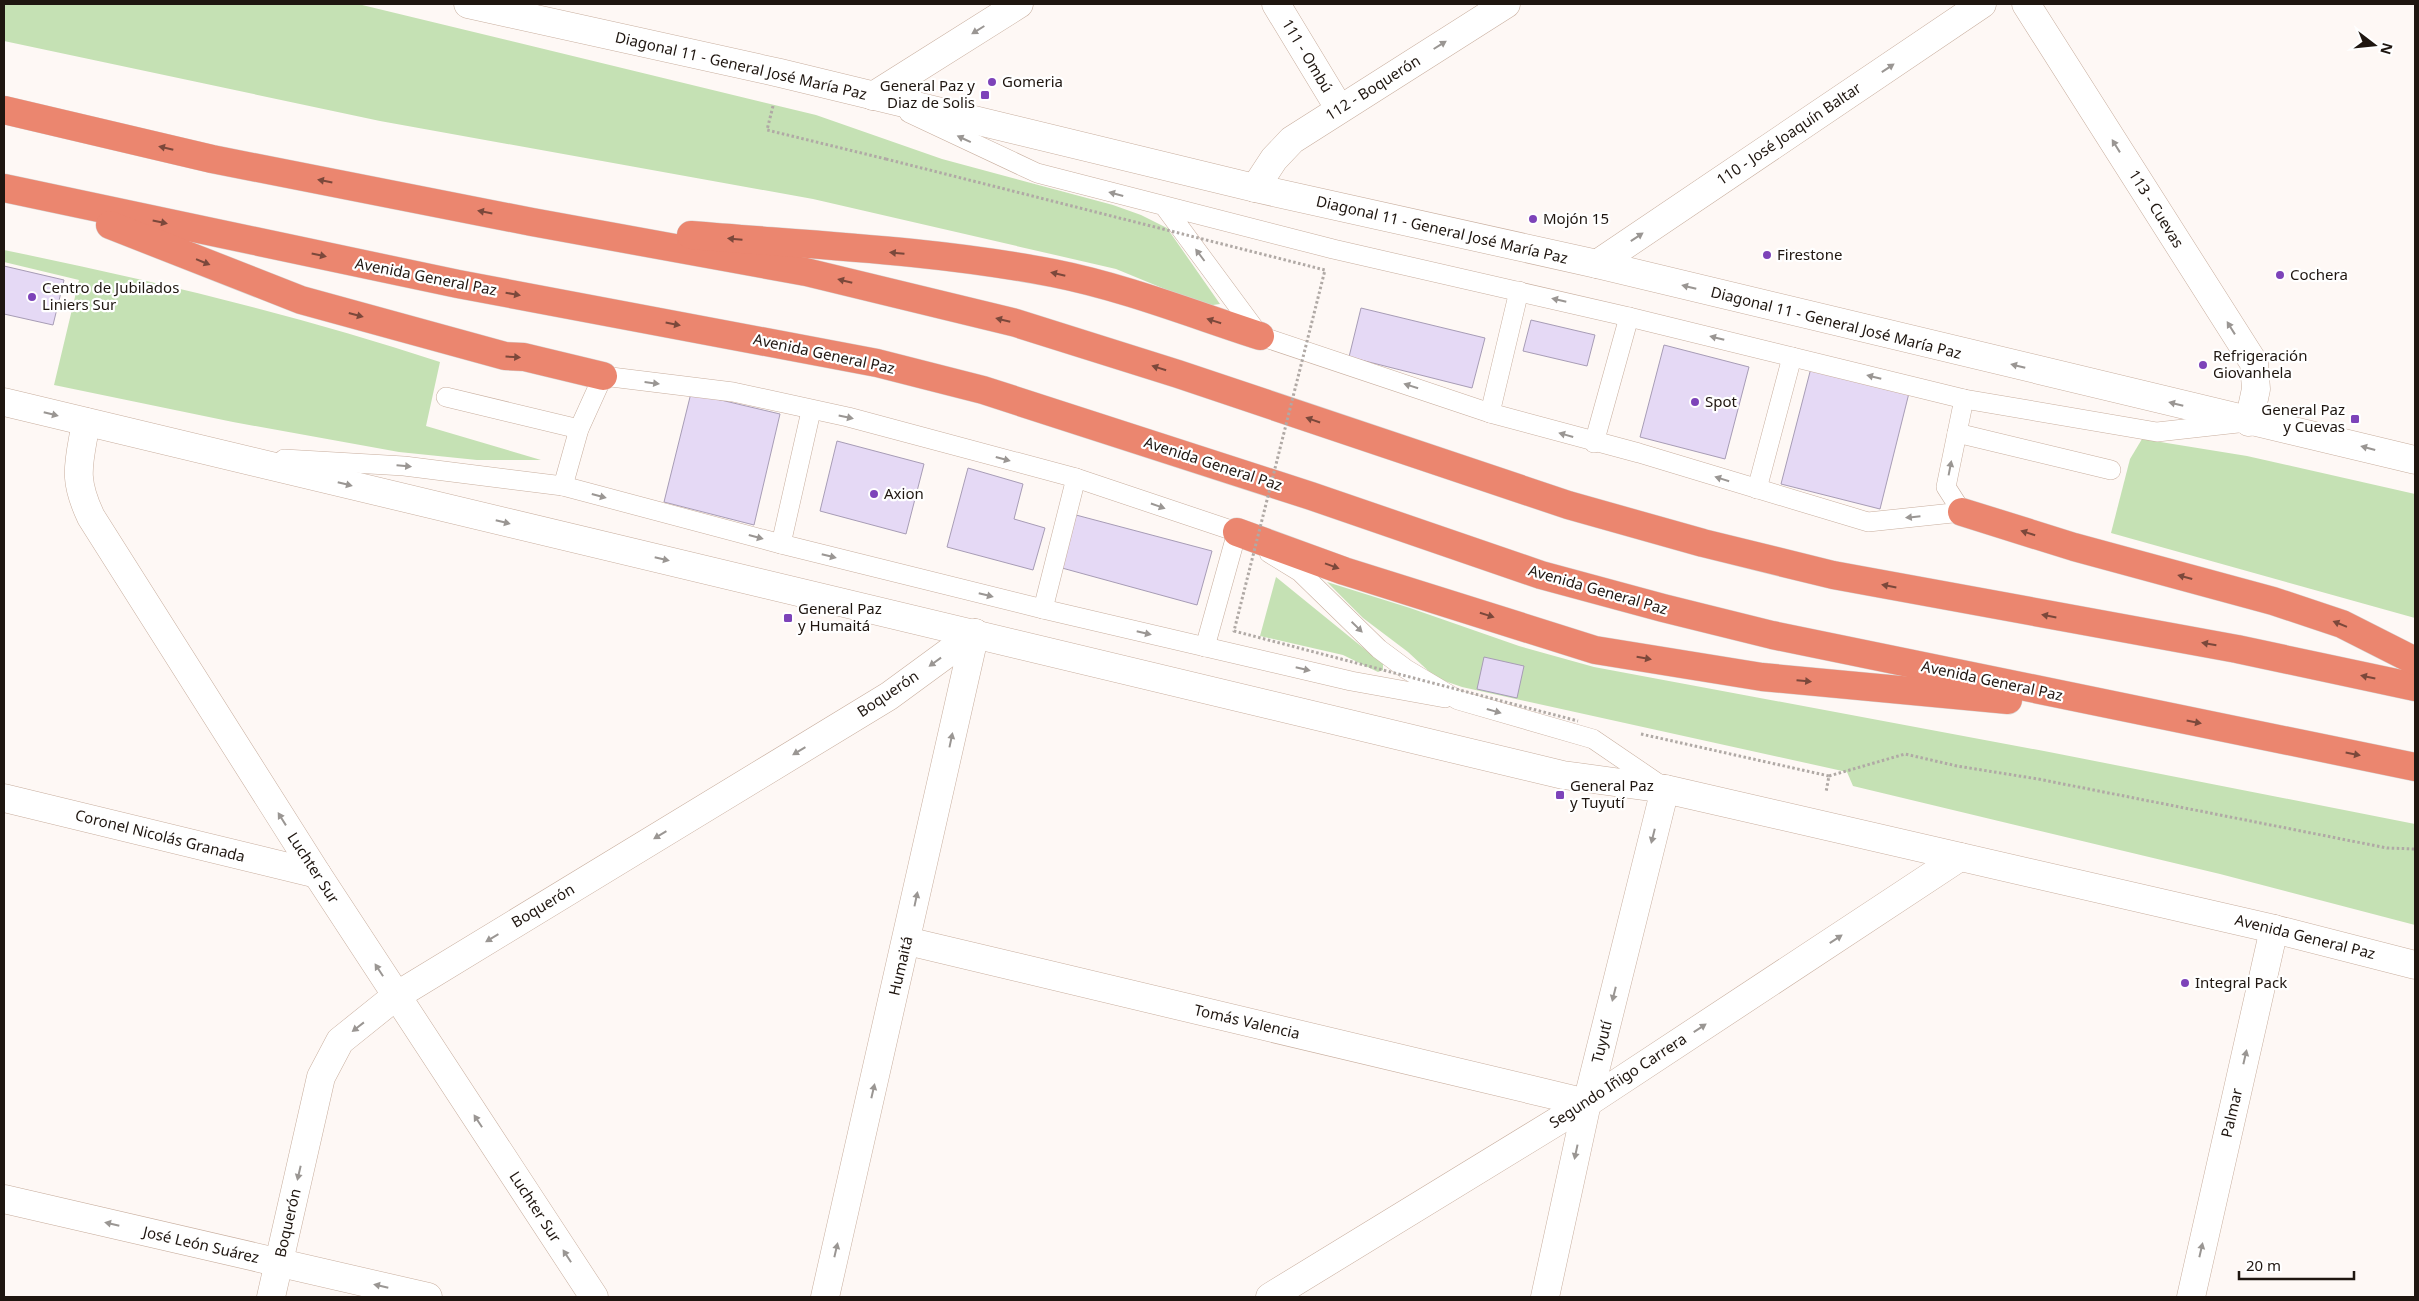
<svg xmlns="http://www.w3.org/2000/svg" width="2419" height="1301" font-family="'Noto Sans',sans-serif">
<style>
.green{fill:#c5e1b4}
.building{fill:#e5d9f5;stroke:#a79cb5}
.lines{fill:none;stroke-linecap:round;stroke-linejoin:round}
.service-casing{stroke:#c8ae9e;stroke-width:20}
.minor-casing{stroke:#c8ae9e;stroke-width:29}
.tertiary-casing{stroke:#c8ae9e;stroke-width:29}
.motorway-casing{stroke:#d7d5d4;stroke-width:29}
.path{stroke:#b0a9a5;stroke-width:3;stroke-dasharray:2.5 2.5;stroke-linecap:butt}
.service{stroke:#fff;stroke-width:19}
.minor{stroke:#fff;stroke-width:28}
.tertiary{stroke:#fff;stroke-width:28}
.motorway{stroke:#eb866f;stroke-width:28}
.path-bridge{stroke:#b0a9a5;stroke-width:3;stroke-dasharray:2.5 2.5;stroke-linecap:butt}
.oneway{fill:#9a9693}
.oneway2{fill:#7b483b}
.poi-dot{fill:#7d43b9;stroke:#fff;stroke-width:2}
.labels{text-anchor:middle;stroke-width:4.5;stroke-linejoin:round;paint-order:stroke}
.street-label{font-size:15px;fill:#1f1610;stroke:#fff}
.poi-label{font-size:15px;fill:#1f1610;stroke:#fff;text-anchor:start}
</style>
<rect width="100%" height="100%" fill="#fef8f5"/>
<!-- green -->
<g class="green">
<path d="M4,4H358L816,115L942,159L1113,205L1141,215L1167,228L1220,304L1206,306L1116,269L813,199L380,121L4,41Z"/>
<path d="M4,250C151,280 297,315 440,362L426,426L541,460H477L399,452L233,422L54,385L79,280L4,262Z"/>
<path d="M2142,439L2247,456L2415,494V618L2111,533L2130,459Z"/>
<path d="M1276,577L1383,664V670L1378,672L1343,655L1260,636Z"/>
<path d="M1327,582L1410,608L1519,646L1594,667L2044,751L2415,824V925L2220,874L1853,786L1847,772L1462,687L1436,678L1408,652L1363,618Z"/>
</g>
<!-- building -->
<g class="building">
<path d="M4,266L64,280L53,325L4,314Z"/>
<path d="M1361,308L1485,338L1472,388L1349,357Z"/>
<path d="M1531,320L1595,335L1587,366L1523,351Z"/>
<path d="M1664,345L1749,367L1725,459L1640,437Z"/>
<path d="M1811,368L1909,393L1880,509L1781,484Z"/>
<path d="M691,393L780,414L754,525L664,502Z"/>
<path d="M837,441L924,464L906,534L820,511Z"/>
<path d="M968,468L1023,484L1014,519L1045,528L1033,570L947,547Z"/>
<path d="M1076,515L1212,551L1197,605L1062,568Z"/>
<path d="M1484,657L1524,666L1517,698L1477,689Z"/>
</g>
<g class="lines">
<!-- service casing -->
<g class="service-casing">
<g id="service">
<path d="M909,113L1037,173L1333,249L1629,317L1964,399L1946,487L1962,512L1868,522L1639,453L1490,413L1260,336L1164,206"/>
<path d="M446,397L579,429"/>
<path d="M1964,399L2157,432L2238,423"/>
<path d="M1490,413L1519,291"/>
<path d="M1957,433L2111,470"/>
<path d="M1594,443L1629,317"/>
<path d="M284,459L404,466L563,486L781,544L1043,609L1351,681L1445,698"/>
<path d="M563,486L579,429L603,376L733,392L848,417L1076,478L1237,532L1246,538"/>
<path d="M1757,489L1792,357"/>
<path d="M781,544L811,411"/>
<path d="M1269,553L1300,572L1379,649L1406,669L1458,700L1593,739L1662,786"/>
<path d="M1043,609L1076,478"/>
<path d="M1205,647L1237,532"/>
</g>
</g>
<!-- minor casing -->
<g class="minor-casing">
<g id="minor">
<path d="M1276,4L1339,108"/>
<path d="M2026,4L2254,363L2256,389L2249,422"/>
<path d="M873,96L1019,4"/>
<path d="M1255,188L1274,159L1292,140L1506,4"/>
<path d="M1597,264L1982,4"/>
<path d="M86,422C79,464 72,477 91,517L317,874L594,1297"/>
<path d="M4,798L317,874"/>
<path d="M907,941L1587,1103"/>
<path d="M4,1199L428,1297"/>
<path d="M271,1297L321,1077L340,1041L396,996L889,696L975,633"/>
<path d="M825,1297L975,633"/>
<path d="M1270,1297L1587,1103L1960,857"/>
<path d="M1545,1297L1587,1103L1665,789"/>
<path d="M2191,1297L2274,929"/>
</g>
</g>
<!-- tertiary casing -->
<g class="tertiary-casing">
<g id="tertiary">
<path d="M468,4L780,73L1255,188L1597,264L2415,460"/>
<path d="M4,402L1563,775L1665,789L2274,929L2415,965"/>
</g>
</g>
<!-- motorway casing -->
<g class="motorway-casing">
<g id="motorway">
<path d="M4,110L212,159L532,222L806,272L1016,323L1178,374L1568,505L1703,543L1833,575L2237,649L2415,687"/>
<path d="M4,188L458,284L877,363L983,390L1311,496L1541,575L1663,608L1772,635L2415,767"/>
<path d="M110,225L301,300L505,356L524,357L603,376"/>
<path d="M691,235C811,245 934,250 1053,273C1124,287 1192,314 1260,336"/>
<path d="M1962,512L2074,547L2273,601L2342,624L2415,661"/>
<path d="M1237,532L1344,571L1595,650L1762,677L2008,700"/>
</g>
</g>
<!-- path -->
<g class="path">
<path d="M773,106L767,130L886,159"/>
<path d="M1641,734L1829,776L1826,792"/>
<path d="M1829,776L1905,754L1957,766L2038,779L2387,848L2415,849"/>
</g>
<!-- service -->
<use href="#service" class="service"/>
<!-- minor -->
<use href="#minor" class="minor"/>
<!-- tertiary -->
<use href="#tertiary" class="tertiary"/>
<!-- motorway -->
<use href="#motorway" class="motorway"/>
<!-- path-bridge -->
<path class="path-bridge" d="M886,159L1325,270L1234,631L1578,721"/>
</g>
<!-- one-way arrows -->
<defs><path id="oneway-solid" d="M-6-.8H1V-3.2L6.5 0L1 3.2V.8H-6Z" transform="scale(1.25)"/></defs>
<g class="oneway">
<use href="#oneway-solid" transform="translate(978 30) rotate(148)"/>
<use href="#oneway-solid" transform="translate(1440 45) rotate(-32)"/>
<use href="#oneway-solid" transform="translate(1888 68) rotate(-34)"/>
<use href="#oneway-solid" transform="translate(964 139) rotate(-155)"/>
<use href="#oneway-solid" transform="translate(2116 146) rotate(-122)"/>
<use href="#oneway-solid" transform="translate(1116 194) rotate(-165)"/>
<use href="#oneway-solid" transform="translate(1637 237) rotate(-34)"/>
<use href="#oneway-solid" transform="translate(1200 255) rotate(-127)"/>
<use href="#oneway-solid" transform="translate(1689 287) rotate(-166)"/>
<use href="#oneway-solid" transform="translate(1559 300) rotate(-167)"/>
<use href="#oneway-solid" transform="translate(2231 328) rotate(-122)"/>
<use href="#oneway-solid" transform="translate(1717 338) rotate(-166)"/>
<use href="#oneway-solid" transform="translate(2018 366) rotate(-166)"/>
<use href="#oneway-solid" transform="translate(1874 377) rotate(-166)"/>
<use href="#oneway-solid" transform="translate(652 383) rotate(7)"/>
<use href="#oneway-solid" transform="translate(1411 386) rotate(-162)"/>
<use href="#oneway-solid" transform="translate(2176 404) rotate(-166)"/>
<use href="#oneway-solid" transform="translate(51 414) rotate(14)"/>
<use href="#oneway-solid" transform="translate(846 417) rotate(12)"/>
<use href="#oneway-solid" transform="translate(1566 435) rotate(-164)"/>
<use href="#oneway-solid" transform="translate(2368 448) rotate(-165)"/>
<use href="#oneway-solid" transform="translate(1003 459) rotate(15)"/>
<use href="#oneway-solid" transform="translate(404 466) rotate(5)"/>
<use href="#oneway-solid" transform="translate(1950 468) rotate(-79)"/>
<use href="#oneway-solid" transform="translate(1722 479) rotate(-163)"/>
<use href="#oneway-solid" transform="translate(345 484) rotate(14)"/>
<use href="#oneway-solid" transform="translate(599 496) rotate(15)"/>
<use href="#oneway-solid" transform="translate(1158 506) rotate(19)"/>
<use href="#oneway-solid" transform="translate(1913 517) rotate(174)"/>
<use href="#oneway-solid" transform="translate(503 522) rotate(14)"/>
<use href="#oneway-solid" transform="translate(756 537) rotate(15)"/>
<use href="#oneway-solid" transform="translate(829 556) rotate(14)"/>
<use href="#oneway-solid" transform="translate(662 559) rotate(13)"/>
<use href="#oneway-solid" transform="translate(986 595) rotate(14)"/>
<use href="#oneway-solid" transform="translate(1357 627) rotate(44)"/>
<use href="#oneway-solid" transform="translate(1144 633) rotate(13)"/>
<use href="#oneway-solid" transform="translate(935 662) rotate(144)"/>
<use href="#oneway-solid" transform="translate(1303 669) rotate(13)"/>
<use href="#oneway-solid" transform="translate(1494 711) rotate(16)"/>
<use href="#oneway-solid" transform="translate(951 740) rotate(-78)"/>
<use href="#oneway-solid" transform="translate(799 751) rotate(149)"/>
<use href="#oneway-solid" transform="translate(282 819) rotate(-122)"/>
<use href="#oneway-solid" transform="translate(660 835) rotate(149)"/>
<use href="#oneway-solid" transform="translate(1653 836) rotate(104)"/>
<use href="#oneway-solid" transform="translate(916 899) rotate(-78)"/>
<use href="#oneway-solid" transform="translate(492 938) rotate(149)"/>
<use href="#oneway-solid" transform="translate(1836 939) rotate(-33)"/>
<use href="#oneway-solid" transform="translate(379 970) rotate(-123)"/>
<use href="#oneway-solid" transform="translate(1614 994) rotate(104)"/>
<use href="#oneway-solid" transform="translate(358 1027) rotate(142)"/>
<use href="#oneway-solid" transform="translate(1700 1028) rotate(-33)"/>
<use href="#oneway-solid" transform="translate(2245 1057) rotate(-77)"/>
<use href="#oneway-solid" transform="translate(873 1091) rotate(-77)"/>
<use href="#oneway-solid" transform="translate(478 1121) rotate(-123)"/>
<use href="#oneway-solid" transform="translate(1576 1152) rotate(102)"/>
<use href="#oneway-solid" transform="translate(299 1173) rotate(103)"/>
<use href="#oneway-solid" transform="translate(112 1224) rotate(-167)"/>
<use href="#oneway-solid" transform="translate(836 1250) rotate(-77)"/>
<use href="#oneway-solid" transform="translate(2201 1250) rotate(-77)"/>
<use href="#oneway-solid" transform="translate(567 1256) rotate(-123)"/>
<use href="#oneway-solid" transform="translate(381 1286) rotate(-167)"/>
</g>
<g class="oneway2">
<use href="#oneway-solid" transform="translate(166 148) rotate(-167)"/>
<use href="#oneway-solid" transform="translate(325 181) rotate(-169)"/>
<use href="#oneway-solid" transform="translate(485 212) rotate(-169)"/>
<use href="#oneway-solid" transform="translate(160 222) rotate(12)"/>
<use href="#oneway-solid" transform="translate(735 239) rotate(-175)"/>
<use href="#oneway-solid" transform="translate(897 253) rotate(-175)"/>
<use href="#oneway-solid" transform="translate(319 255) rotate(12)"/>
<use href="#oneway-solid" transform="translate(203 262) rotate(22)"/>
<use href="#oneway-solid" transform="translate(1058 274) rotate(-167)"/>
<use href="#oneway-solid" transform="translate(845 281) rotate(-166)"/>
<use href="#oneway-solid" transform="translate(513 294) rotate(10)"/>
<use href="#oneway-solid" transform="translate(356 315) rotate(15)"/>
<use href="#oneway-solid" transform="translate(1003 320) rotate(-166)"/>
<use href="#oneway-solid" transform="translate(1214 321) rotate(-162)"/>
<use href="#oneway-solid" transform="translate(673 324) rotate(11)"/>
<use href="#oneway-solid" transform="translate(513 357) rotate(4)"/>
<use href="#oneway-solid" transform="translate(1159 368) rotate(-162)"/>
<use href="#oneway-solid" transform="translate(1313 420) rotate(-161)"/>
<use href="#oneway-solid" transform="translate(2028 533) rotate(-163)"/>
<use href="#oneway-solid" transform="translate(1332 566) rotate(20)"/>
<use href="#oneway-solid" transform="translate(2185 577) rotate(-165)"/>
<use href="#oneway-solid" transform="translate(1889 586) rotate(-169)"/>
<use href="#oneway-solid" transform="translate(1487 615) rotate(18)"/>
<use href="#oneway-solid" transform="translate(2049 616) rotate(-169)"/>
<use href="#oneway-solid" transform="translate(2340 624) rotate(-158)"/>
<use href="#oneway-solid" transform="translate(2209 644) rotate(-170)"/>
<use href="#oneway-solid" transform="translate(1644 658) rotate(10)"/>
<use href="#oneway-solid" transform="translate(2368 677) rotate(-168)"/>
<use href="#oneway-solid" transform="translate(1804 681) rotate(5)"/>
<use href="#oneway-solid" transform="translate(2194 722) rotate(11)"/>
<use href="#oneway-solid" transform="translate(2353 754) rotate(11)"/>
</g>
<!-- markers -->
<g class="poi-dot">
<circle cx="992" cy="82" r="5"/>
<rect x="980" y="90" width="10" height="10" rx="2.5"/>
<circle cx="1533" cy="219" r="5"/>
<circle cx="1767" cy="255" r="5"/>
<circle cx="2280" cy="275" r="5"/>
<circle cx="32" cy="297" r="5"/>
<circle cx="2203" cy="365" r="5"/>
<circle cx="1695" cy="402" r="5"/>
<rect x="2350" y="414" width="10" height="10" rx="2.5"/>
<circle cx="874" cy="494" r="5"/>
<rect x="783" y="613" width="10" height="10" rx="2.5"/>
<rect x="1555" y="790" width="10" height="10" rx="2.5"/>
<circle cx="2185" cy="983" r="5"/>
</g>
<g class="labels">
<!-- street labels -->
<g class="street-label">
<text transform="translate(1307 56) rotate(59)" y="5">111 - Ombú</text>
<text transform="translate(741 66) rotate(13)" y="5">Diagonal 11 - General José María Paz</text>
<text transform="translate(1373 88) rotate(-32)" y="5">112 - Boquerón</text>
<text transform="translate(1789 134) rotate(-34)" y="5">110 - José Joaquín Baltar</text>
<text transform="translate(2156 209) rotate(58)" y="5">113 - Cuevas</text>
<text transform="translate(1442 230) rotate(13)" y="5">Diagonal 11 - General José María Paz</text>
<text transform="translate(426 277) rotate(11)" y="5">Avenida General Paz</text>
<text transform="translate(1836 323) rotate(14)" y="5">Diagonal 11 - General José María Paz</text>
<text transform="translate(824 354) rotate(12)" y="5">Avenida General Paz</text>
<text transform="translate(1213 464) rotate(18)" y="5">Avenida General Paz</text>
<text transform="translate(1598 590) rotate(16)" y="5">Avenida General Paz</text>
<text transform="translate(1992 681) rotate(12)" y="5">Avenida General Paz</text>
<text transform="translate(888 694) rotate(-34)" y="5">Boquerón</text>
<text transform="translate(160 836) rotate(14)" y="5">Coronel Nicolás Granada</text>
<text transform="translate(313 868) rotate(57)" y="5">Luchter Sur</text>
<text transform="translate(543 906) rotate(-31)" y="5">Boquerón</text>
<text transform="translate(2305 937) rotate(14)" y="5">Avenida General Paz</text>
<text transform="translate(901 966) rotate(-77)" y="5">Humaitá</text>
<text transform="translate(1247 1022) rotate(13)" y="5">Tomás Valencia</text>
<text transform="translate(1602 1042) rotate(-76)" y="5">Tuyutí</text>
<text transform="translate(1618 1081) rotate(-33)" y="5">Segundo Iñigo Carrera</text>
<text transform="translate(2232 1113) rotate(-77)" y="5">Palmar</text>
<text transform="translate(535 1207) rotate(57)" y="5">Luchter Sur</text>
<text transform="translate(288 1223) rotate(-77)" y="5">Boquerón</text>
<text transform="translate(201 1245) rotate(13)" y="5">José León Suárez</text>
</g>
<!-- poi labels -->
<g class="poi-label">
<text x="1002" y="87">Gomeria</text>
<text x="975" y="91" text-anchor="end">General Paz y<tspan x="975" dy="17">Diaz de Solis</tspan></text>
<text x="1543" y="224">Mojón 15</text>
<text x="1777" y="260">Firestone</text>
<text x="2290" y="280">Cochera</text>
<text x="42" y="293">Centro de Jubilados<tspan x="42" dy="17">Liniers Sur</tspan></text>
<text x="2213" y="361">Refrigeración<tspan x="2213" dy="17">Giovanhela</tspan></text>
<text x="1705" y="407">Spot</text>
<text x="2345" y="415" text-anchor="end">General Paz<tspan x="2345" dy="17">y Cuevas</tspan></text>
<text x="884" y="499">Axion</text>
<text x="798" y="614">General Paz<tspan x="798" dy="17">y Humaitá</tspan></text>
<text x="1570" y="791">General Paz<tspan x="1570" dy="17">y Tuyutí</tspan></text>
<text x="2195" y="988">Integral Pack</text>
</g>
</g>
<!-- border -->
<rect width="2419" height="1301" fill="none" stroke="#1f1610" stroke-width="10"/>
<!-- north arrow -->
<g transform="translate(2374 45) rotate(106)" stroke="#ffffff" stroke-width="4" paint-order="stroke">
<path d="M0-4L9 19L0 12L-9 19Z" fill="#1f1610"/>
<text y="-8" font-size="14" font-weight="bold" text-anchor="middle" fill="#1f1610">N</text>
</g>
<!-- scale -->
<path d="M2239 1271v8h115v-8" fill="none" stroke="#1f1610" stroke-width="2.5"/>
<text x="2246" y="1271" font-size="15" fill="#1f1610" stroke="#ffffff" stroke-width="4" paint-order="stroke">20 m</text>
</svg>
